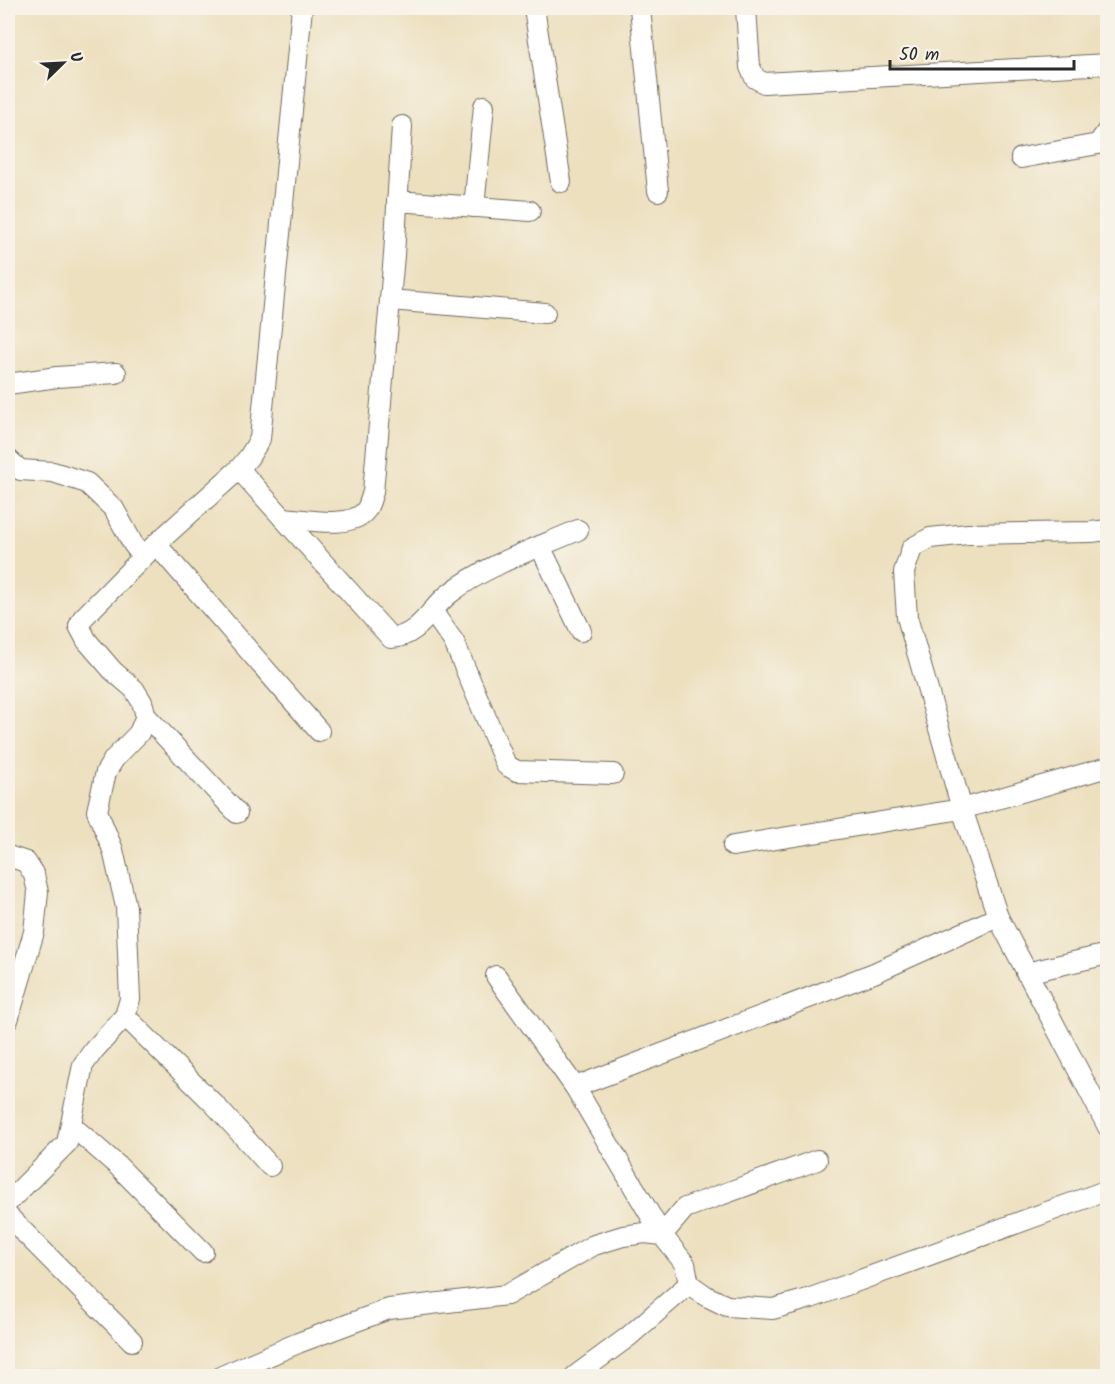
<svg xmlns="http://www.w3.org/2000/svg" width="1115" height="1384" font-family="Kalam,sans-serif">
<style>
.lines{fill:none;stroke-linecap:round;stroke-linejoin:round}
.minor-casing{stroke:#6f6a5f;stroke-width:22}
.minor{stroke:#fff;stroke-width:20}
</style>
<rect width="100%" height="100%" fill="#f7f3e8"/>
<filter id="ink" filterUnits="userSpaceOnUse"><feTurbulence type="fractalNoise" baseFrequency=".0167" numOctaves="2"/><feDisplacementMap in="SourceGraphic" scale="12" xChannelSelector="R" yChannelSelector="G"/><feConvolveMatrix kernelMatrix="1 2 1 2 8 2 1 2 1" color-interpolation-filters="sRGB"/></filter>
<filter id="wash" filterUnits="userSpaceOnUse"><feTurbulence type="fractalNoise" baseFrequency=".008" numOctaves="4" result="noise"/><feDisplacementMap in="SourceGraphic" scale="24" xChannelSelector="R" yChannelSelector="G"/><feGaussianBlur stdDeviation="1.35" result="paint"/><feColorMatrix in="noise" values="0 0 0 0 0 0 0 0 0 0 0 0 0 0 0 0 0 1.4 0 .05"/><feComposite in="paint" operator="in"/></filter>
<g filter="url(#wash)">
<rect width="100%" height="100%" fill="#ede0bf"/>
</g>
<g filter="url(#ink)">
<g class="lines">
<!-- minor casing -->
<g class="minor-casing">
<g id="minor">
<path d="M534,8L561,182"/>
<path d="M640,8L658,191"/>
<path d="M746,8L750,67L755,78L764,83L1108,64"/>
<path d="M1021,158L1098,144L1108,130"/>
<path d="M397,201L530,211"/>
<path d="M474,207L484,106"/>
<path d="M390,300L545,313"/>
<path d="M8,384L57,377L116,373"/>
<path d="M8,459L20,470L53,472L87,483L114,509L133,544L143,557"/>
<path d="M239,469L391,638C418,637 430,609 449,594C486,565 535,549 578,530"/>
<path d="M283,518C304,519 352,530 366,510C369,506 371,498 373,492L394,255L402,126"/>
<path d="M1108,530L1091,532L968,534L930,538L912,548L904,572L907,617L962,809L998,917L1108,1127"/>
<path d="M156,544L319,731"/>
<path d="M540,546L581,631"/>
<path d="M432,611L454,642L506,765L517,771L613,774"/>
<path d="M146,716L237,813"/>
<path d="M733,846L962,809L1108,767"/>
<path d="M8,856L26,862L34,875L38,892L34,932L8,1020"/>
<path d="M1026,973L1108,954"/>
<path d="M496,976L575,1087L662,1235L685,1208L817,1160"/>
<path d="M125,1016L215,1105L270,1166"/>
<path d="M575,1087L874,973L998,917"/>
<path d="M72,1126L118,1166L203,1252"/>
<path d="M8,1202L67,1143L83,1065L94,1050L125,1016L130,999L126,907L113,850L97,811L106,772L114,759L139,733L146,716L142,702L134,689L113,671L87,641L79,626L83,618L156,544L239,469L249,457L260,439L302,8"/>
<path d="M8,1216L132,1341"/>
<path d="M222,1376L298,1343L389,1309L507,1295L594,1245L623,1236L645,1233L662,1235L685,1264L689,1284L706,1296L727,1306L773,1309L811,1298L1108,1190"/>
<path d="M575,1376L628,1337L689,1284"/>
</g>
</g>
<!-- minor -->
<use href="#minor" class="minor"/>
</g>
</g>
<!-- margin -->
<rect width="1115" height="1384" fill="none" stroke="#f7f3e8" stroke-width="30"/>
<!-- north arrow -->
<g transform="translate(63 63) rotate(66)" stroke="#f7f3e8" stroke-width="4.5" paint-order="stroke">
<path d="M0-4.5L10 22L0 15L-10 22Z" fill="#2b2b2b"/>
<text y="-9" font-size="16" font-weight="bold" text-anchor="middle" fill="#2b2b2b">U</text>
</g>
<!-- scale -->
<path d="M890 60v9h184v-9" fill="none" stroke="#2b2b2b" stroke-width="3"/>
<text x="899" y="60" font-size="18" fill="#2b2b2b" stroke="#f7f3e8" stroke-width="4.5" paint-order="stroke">50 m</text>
</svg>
